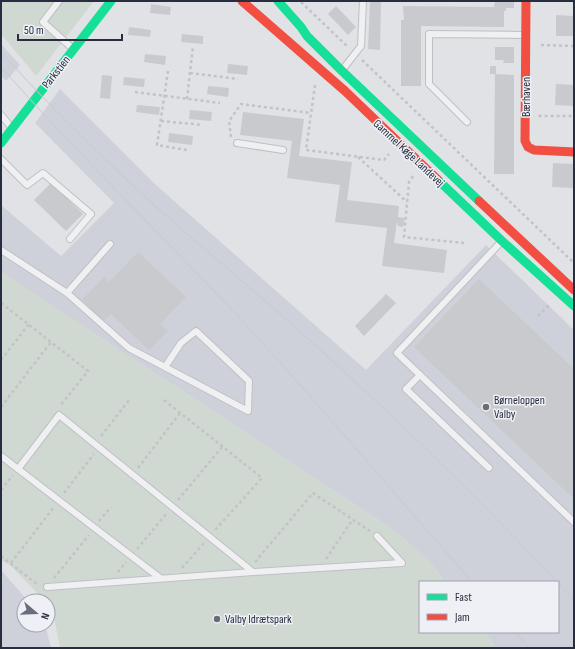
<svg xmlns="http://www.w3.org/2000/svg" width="575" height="649" font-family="'Sofia Sans Condensed',sans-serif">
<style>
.built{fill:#ced1d9}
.green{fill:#d0d9d1}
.building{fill:#c9cace}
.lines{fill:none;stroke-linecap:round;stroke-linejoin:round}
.lane-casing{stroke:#bec0c4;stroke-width:8}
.path{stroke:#c2c3c9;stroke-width:2.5;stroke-dasharray:3 3;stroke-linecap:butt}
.lane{stroke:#f0f0f2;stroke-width:6}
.fast{stroke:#16e098;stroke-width:9}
.jam{stroke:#f24e42;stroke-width:9}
.tram{stroke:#c9cace;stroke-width:1}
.poi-dot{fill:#686d79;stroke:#eef0f6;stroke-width:1.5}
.labels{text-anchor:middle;stroke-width:3;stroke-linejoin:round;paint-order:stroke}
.street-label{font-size:12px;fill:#272e3f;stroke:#eef0f6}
.poi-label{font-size:12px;fill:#272e3f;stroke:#eef0f6;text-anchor:start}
</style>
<rect width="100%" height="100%" fill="#e0e2e6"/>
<!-- built -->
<g class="built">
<path d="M1,44L20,65L6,81L1,75Z"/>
<path d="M60,89L157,186L366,370L486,245L574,330V648H496L484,632H558V582H445L429,561L391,528L1,272V205L61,256L114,203L35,123Z"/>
<path d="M1,570L28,601H24V625H45L51,648H1Z"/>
</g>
<!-- green -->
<g class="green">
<path d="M1,1H94L36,76L1,34Z"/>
<path d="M1,272L391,528L429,561L445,582H420V632H484L496,648H60L52,608L48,604V601H45L10,565L1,560Z"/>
</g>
<!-- building -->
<g class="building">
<path d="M370,1H381L380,50L368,49Z"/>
<path d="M495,1H514V8H506V11H504V27L421,26V86H401V20H404L403,6L494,7Z"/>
<path d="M151,4L171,7L170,15L150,13Z"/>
<path d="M336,6L356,27L348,35L328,14Z"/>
<path d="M556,15L574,16V36H556Z"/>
<path d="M129,27L151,30L150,37L128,35Z"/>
<path d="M182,34L203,36V44L181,42Z"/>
<path d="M495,47H514V63H503L504,60H495Z"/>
<path d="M145,54L166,56L165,65L144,62Z"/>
<path d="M228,64L248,66L247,75L227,73Z"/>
<path d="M490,66H496V74L514,75V174H494L495,74H490Z"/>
<path d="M102,75L112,76L110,99L100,98Z"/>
<path d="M124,77L145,79L144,87L123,85Z"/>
<path d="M556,84L574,85V106L555,105Z"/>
<path d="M208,86L229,88L228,97L207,94Z"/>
<path d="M137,105L160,107L159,115L136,112Z"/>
<path d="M190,110L212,112L211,121L189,119Z"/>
<path d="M243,112L304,119L299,156L352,162L347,200L399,206L398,217L405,218L403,227L398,226L397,221L394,243L447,250L444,273L382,266L387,228L335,222L340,185L287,178L292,141L240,135Z"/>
<path d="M169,133L193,136L192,145L168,142Z"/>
<path d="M553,163L574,164V188L552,187Z"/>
<path d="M51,183L83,214L66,231L34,200Z"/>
<path d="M138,252L186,297L160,324L168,331L149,350L111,314L104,321L82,300L104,277L109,282Z"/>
<path d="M479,279L574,369V499L414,347Z"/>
<path d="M386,294L396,303L364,336L355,326Z"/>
</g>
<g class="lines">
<!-- lane casing -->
<g class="lane-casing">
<g id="lane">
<path d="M59,1L43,22L72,48"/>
<path d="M343,69L361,46L363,1"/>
<path d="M1,115L12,128"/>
<path d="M467,122L429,84V34L524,35"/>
<path d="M237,143L283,150"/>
<path d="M1,159L27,185L43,173L91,214L70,239"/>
<path d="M1,250L67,293L129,348L248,411L249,381L196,331L181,343L165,367"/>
<path d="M67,293L110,244"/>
<path d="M420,375L397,353L501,242"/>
<path d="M1,456L160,578"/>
<path d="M489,468L406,389L420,375L574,522"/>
<path d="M18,469L59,415L253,572"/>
<path d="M47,587L253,572L402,563L377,536"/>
</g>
</g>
<!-- path -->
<g class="path">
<path d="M301,2L348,47"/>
<path d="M541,45L574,46"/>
<path d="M362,60L574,263"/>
<path d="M168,71L157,145L187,150"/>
<path d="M190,73L238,79"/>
<path d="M315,85L306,150L384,160L389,154"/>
<path d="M135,92L220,103"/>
<path d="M187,99L193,46"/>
<path d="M539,115L540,116H574"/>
<path d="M161,121L203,125"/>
<path d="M231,137L229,121L241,104L311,113"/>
<path d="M358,157L407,202"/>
<path d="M413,176L409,182L404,237L464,243"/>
<path d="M1,303L88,371L60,406"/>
<path d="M538,316L550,304"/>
<path d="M1,360L29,324"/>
<path d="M164,400L262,478L215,530"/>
<path d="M1,407L51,342"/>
<path d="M101,436L130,399"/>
<path d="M138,468L180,413"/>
<path d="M1,490L13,475"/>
<path d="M64,493L94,454"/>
<path d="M178,500L222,447"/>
<path d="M99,521L111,507"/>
<path d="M137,549L167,513"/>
<path d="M1,556L38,585"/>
<path d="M326,559L353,519"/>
<path d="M255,562L313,493L370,531"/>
<path d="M11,563L54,507"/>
<path d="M182,568L204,543"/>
<path d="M118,572L126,562"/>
<path d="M54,578L89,535"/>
</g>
<!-- lane -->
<use href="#lane" class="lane"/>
<!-- fast -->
<g class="fast">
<path d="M278,1L301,27L307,36L341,70L479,201"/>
<path d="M1,143L111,1"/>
<path d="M438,180L502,241L574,306"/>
</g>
<!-- jam -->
<g class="jam">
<path d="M242,1L345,91L438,180"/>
<path d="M526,1L525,141L528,147L534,150L574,152"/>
<path d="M479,201L574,290"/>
</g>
<!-- tram -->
<g class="tram">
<path d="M1,52C49,106 101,156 154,205C204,249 256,292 306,337C393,415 477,496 557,582"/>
<path d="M1,67C77,153 159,233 238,316C318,403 394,493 472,582"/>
<path d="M558,583L574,600"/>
<path d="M515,632L529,648"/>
</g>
</g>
<!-- markers -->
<g class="poi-dot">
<circle cx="486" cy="407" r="4"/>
<circle cx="217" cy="619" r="4"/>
</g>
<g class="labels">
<!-- street labels -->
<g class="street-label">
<text transform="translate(56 72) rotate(-52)" y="4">Parkstien</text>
<text transform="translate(526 97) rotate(-90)" y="4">Bærhaven</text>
<text transform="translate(409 153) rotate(43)" y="4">Gammel Køge Landevej</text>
</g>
<!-- poi labels -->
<g class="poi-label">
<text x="494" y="404">Børneloppen<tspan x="494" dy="14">Valby</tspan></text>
<text x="225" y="623">Valby Idrætspark</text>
</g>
</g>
<!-- border -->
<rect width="575" height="649" fill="none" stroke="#272e3f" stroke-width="4"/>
<!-- legend -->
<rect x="419" y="581" width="140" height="52" fill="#eef0f6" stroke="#9ea2ad"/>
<rect x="427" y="594" width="20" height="6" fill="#16e098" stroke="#9ea2ad"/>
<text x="455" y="601" font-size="12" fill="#272e3f">Fast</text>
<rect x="427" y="614" width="20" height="6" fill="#f24e42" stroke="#9ea2ad"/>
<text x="455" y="621" font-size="12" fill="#272e3f">Jam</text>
<!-- north arrow -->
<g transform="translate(36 613) rotate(109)"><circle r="19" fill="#eef0f6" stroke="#9ea2ad"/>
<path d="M0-3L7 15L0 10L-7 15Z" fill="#686d79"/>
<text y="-6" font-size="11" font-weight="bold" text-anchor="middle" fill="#272e3f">N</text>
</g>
<!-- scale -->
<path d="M18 34v6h104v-6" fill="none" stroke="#272e3f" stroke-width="2"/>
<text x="24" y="34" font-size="12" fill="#272e3f" stroke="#eef0f6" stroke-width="3" paint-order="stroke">50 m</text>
</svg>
